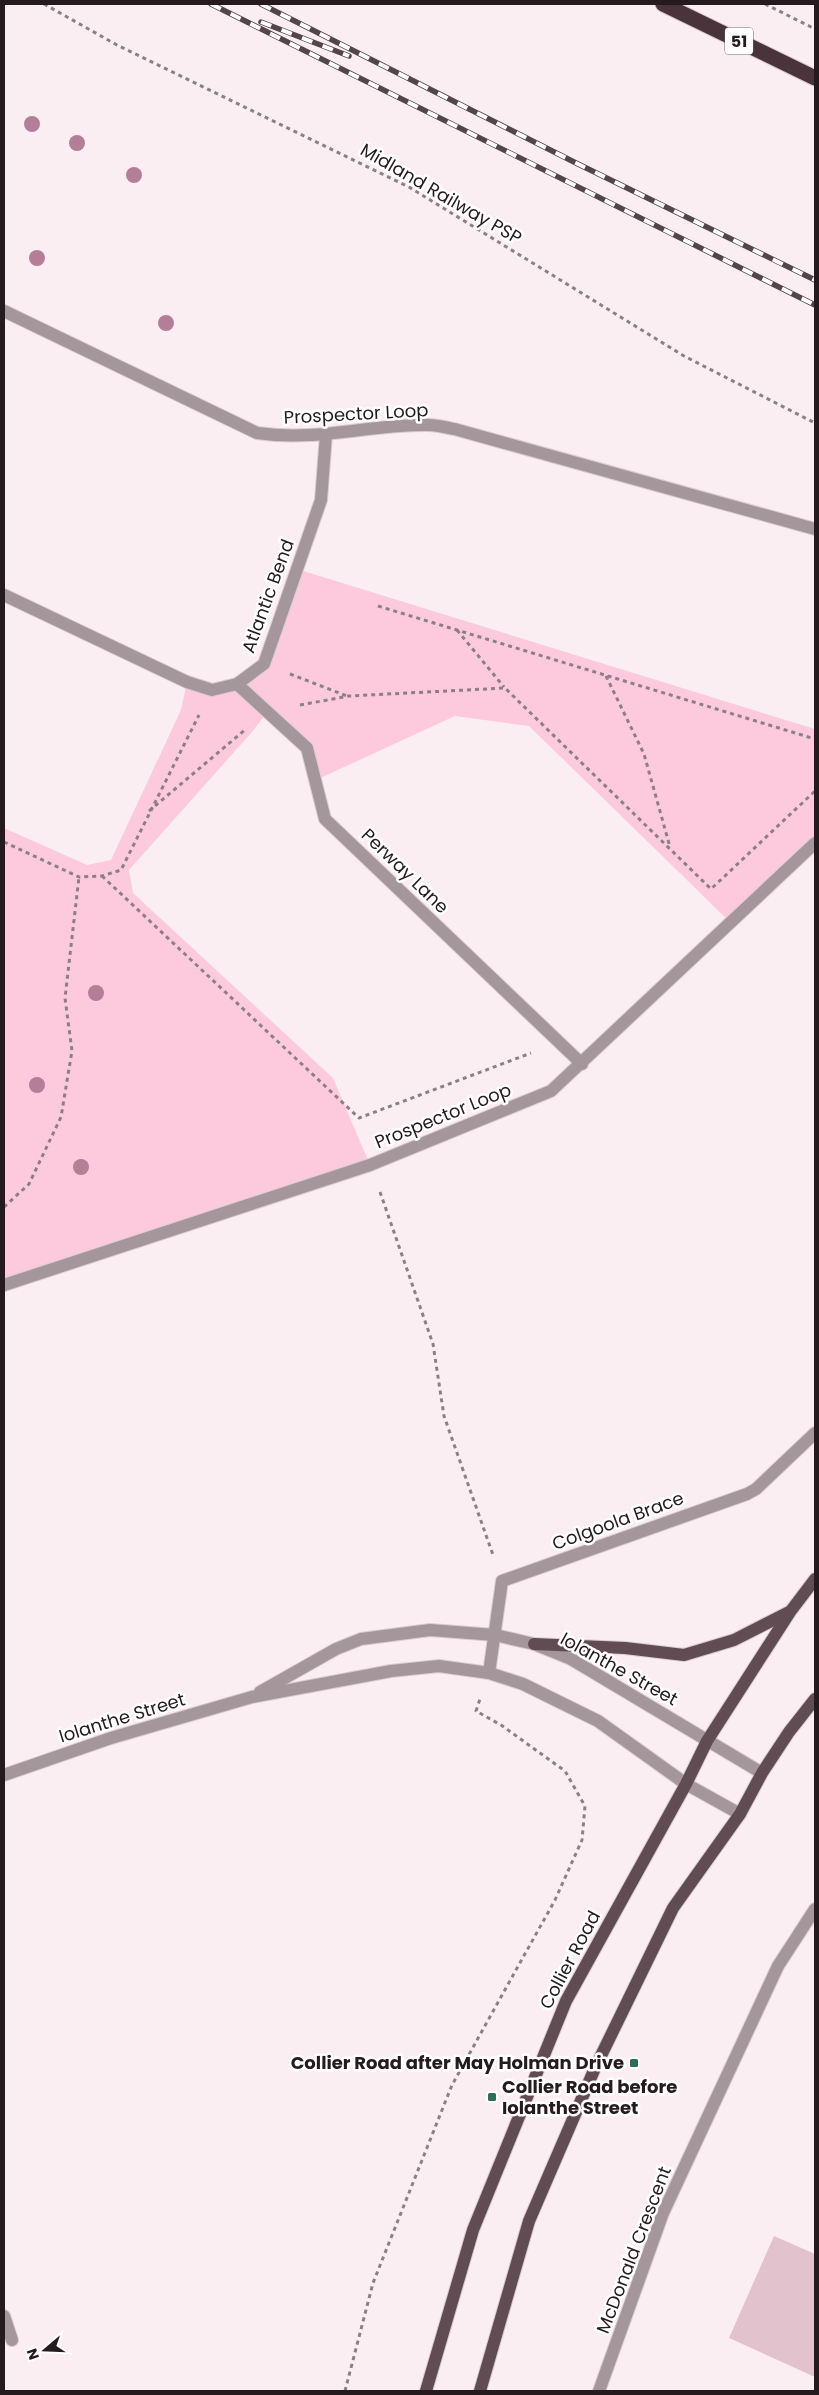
<svg xmlns="http://www.w3.org/2000/svg" width="819" height="2395" font-family="Poppins,sans-serif">
<style>
.green{fill:#fdc9dc}
.building{fill:#e1c2cd}
.lines{fill:none;stroke-linecap:round;stroke-linejoin:round}
.minor-casing{stroke:#d9ccd1;stroke-width:14}
.major-casing{stroke:#d9ccd1;stroke-width:14}
.highway-casing{stroke:#d9ccd1;stroke-width:17}
.path{stroke:#8c8085;stroke-width:3;stroke-dasharray:4 4;stroke-linecap:butt}
.minor{stroke:#a4969b;stroke-width:12}
.major{stroke:#624c54;stroke-width:12}
.highway{stroke:#4b333c;stroke-width:15}
.rail-casing{stroke:#52464a;stroke-width:5.5}
.rail{stroke:#fff;stroke-width:4;stroke-dasharray:11;stroke-linecap:butt}
.tree{fill:#b57e98}
.poi-dot{fill:#2f6d59;stroke:#fff;stroke-width:2}
.labels{text-anchor:middle;stroke-width:5;stroke-linejoin:round;paint-order:stroke}
.shield{fill:#fff;stroke:#665f62;stroke-width:1}
.shield-label{font-size:16px;font-weight:bold;fill:#251a1e}
.street-label{font-size:18px;fill:#251a1e;stroke:#fff}
.poi-label{font-size:18px;font-weight:bold;fill:#251a1e;stroke:#fff;text-anchor:end}
</style>
<rect width="100%" height="100%" fill="#fbeef3"/>
<!-- green -->
<path class="green" d="M297,569L815,729V843L731,923L529,726L455,716L316,780L307,748L268,711L252,732L129,870L133,893L333,1078L370,1165L4,1285V828L87,865L111,860L181,710L187,682L237,684L264,664Z"/>
<!-- building -->
<path class="building" d="M774,2236L815,2254V2377L729,2338Z"/>
<g class="lines">
<!-- minor casing -->
<g class="minor-casing">
<g id="minor">
<path d="M4,311L257,433C319,442 369,424 428,425C438,425 449,428 458,430L815,529"/>
<path d="M4,595L187,682L212,690L237,684L264,664L321,500L326,435"/>
<path d="M237,684L307,748L325,819L582,1064"/>
<path d="M4,1285L370,1165L551,1091L815,843"/>
<path d="M489,1673L502,1581L747,1494L756,1489L815,1433"/>
<path d="M260,1692L336,1649L361,1639L430,1630L495,1635L534,1644L571,1659L762,1773"/>
<path d="M4,1775L111,1738L252,1697L391,1671L439,1666L489,1673L523,1684L598,1721L686,1784L740,1814"/>
<path d="M4,2316L12,2340"/>
<path d="M599,2391L663,2213L778,1966L815,1909"/>
</g>
</g>
<!-- major casing -->
<g class="major-casing">
<g id="major">
<path d="M534,1644L625,1648L684,1655L734,1640L789,1612"/>
<path d="M426,2391L473,2230L566,2001L686,1784L707,1741L790,1612L815,1579"/>
<path d="M480,2391L529,2221L595,2068L673,1908L740,1814L762,1773L789,1732L815,1699"/>
</g>
</g>
<!-- highway casing -->
<g class="highway-casing">
<path id="highway" d="M663,4L815,78"/>
</g>
<!-- path -->
<g class="path">
<path d="M44,4L117,45L409,187L684,356L815,423"/>
<path d="M765,4L815,29"/>
<path d="M378,606L815,739"/>
<path d="M457,630L504,687"/>
<path d="M290,674L347,696"/>
<path d="M606,676L644,754L670,847"/>
<path d="M300,705L349,696L505,688L711,889L815,791"/>
<path d="M149,811L246,729"/>
<path d="M4,842L79,877L102,876L121,870L199,715"/>
<path d="M102,876L359,1118L531,1053"/>
<path d="M380,1192L433,1344L444,1416L493,1555"/>
<path d="M4,1207L29,1184L61,1117L72,1051L65,998L79,877"/>
<path d="M345,2391L373,2283L452,2085L555,1900L582,1840L585,1806L565,1771L501,1725L476,1711L480,1699"/>
</g>
<!-- minor -->
<use href="#minor" class="minor"/>
<!-- major -->
<use href="#major" class="major"/>
<!-- highway -->
<use href="#highway" class="highway"/>
<!-- rail casing -->
<g class="rail-casing">
<g id="rail">
<path d="M211,4L815,305"/>
<path d="M261,4L576,163L815,280"/>
<path d="M261,22L349,56"/>
</g>
</g>
<!-- rail -->
<use href="#rail" class="rail"/>
</g>
<!-- trees -->
<g class="tree">
<circle cx="32" cy="124" r="8"/>
<circle cx="77" cy="143" r="8"/>
<circle cx="134" cy="175" r="8"/>
<circle cx="37" cy="258" r="8"/>
<circle cx="166" cy="323" r="8"/>
<circle cx="96" cy="993" r="8"/>
<circle cx="37" cy="1085" r="8"/>
<circle cx="81" cy="1167" r="8"/>
</g>
<!-- markers -->
<g class="poi-dot">
<rect x="629" y="2058" width="10" height="10" rx="2.5"/>
<rect x="487" y="2092" width="10" height="10" rx="2.5"/>
</g>
<g class="labels">
<!-- shield labels -->
<rect class="shield" x="725" y="27.5" width="28" height="27" rx="4"/>
<g class="shield-label">
<text x="739" y="47">51</text>
</g>
<!-- street labels -->
<g class="street-label">
<text transform="translate(441 194) rotate(30)" y="6">Midland Railway PSP</text>
<text transform="translate(356 414) rotate(-3)" y="6">Prospector Loop</text>
<text transform="translate(268 596) rotate(-70)" y="6">Atlantic Bend</text>
<text transform="translate(405 871) rotate(44)" y="6">Perway Lane</text>
<text transform="translate(443 1116) rotate(-22)" y="6">Prospector Loop</text>
<text transform="translate(618 1521) rotate(-20)" y="6">Colgoola Brace</text>
<text transform="translate(619 1669) rotate(29)" y="6">Iolanthe Street</text>
<text transform="translate(122 1718) rotate(-17)" y="6">Iolanthe Street</text>
<text transform="translate(570 1960) rotate(-62)" y="6">Collier Road</text>
<text transform="translate(634 2250) rotate(-69)" y="6">McDonald Crescent</text>
</g>
<!-- poi labels -->
<g class="poi-label">
<text x="624" y="2069">Collier Road after May Holman Drive</text>
<text x="502" y="2093" text-anchor="start">Collier Road before<tspan x="502" dy="21">Iolanthe Street</tspan></text>
</g>
</g>
<!-- border -->
<rect width="819" height="2395" fill="none" stroke="#251a1e" stroke-width="10"/>
<!-- north arrow -->
<g transform="translate(45 2350) rotate(251)" stroke="#ffffff" stroke-width="4" paint-order="stroke">
<path d="M0-4L9 19L0 12L-9 19Z" fill="#251a1e"/>
<text y="-8" font-size="14" font-weight="bold" text-anchor="middle" fill="#251a1e">N</text>
</g>
</svg>
